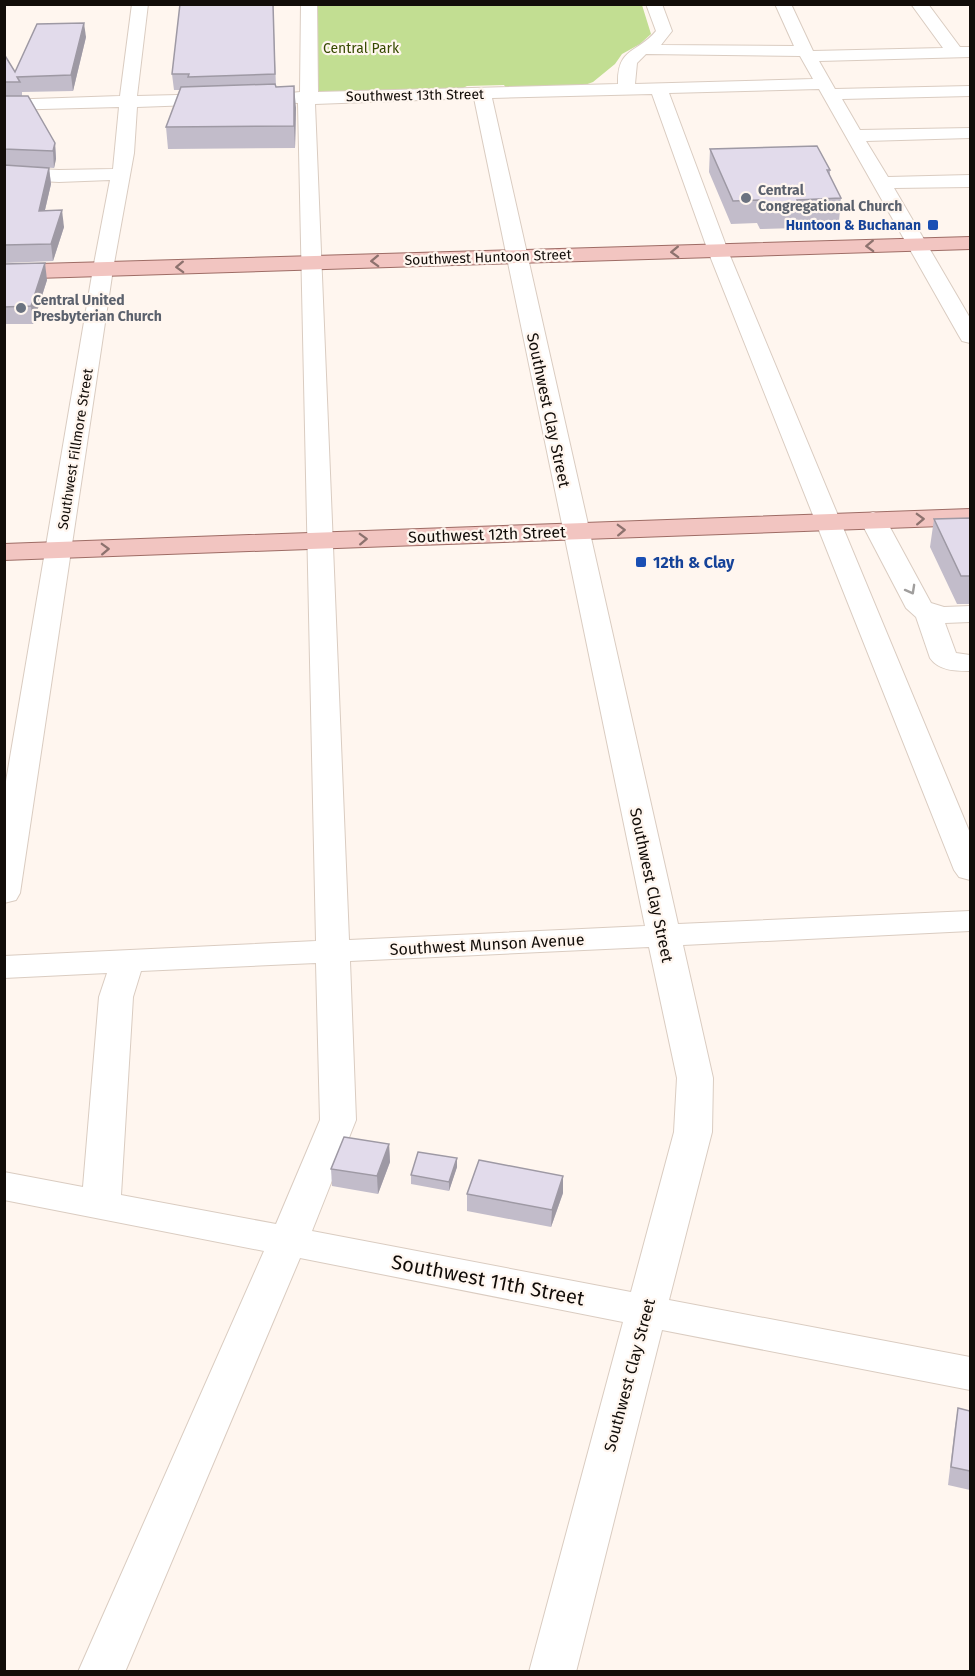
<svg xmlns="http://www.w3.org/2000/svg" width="975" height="1676" font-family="'Fira Sans',sans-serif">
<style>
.green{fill:#c2de92}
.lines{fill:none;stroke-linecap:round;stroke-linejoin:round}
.minor-casing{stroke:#daccc1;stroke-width:2}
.major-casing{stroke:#9e6c65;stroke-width:2}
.minor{fill:#fff;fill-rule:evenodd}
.major{fill:#f2c5c1;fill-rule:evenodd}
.wall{fill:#c2bcca}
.shaded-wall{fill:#9e99a4}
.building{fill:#e2dbeb;stroke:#9e99a4;stroke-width:1.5}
.oneway{stroke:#8d726e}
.oneway2{stroke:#a09e9d}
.worship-dot{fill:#6b7280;stroke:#fff6ef;stroke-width:2}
.transit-dot{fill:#1a4fb4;stroke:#fff6ef;stroke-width:2}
.labels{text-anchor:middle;stroke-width:4.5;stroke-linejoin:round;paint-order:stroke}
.far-park-label{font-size:14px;fill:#364901;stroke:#fff6ef}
.far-street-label{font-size:14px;fill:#120d09;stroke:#fff6ef}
.far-worship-label{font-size:14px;font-weight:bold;fill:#5b616d;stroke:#fff6ef;text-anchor:start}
.far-transit-label{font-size:14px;font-weight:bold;fill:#164399;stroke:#fff6ef;text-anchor:end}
.street-label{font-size:16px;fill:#120d09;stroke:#fff6ef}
.transit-label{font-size:16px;font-weight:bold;fill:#164399;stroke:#fff6ef;text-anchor:start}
.near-street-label{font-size:20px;fill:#120d09;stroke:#fff6ef}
</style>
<rect width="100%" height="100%" fill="#fff6ef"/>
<!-- green -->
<path class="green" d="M318,5H642L651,34L640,44L622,54L615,64L593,82L585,85L506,88L504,85L467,86L461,89L321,94L313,90Z"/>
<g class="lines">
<!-- minor casing -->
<g class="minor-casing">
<g id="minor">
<path d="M132,4H148L137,96L220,94L226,95L229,99L226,103L220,104L137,107L134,153L113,269L20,893L16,900L4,903V793L93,269L110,180L59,182L4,179V167L59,170L113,169L119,107L4,110V100L120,96Z"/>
<path d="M301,4H317L318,92L618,84C617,47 637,54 656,31L646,4H662L672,31L661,45L794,46L775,4H791L813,51L943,48L911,4H928L960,47H970V57L819,61L835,89L970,86V96L842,99L860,130L970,128V138L866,141L888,177L970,175V187L894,188L970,318V343L962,341L959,336L819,89L669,93L728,251L970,833V880L959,877L954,870L708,251L652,94L492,98L678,924L970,911V931L683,945L713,1078L712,1132L669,1300L970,1357V1390L662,1330L576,1672H529L623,1322L300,1258L125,1672H78L264,1251L4,1200V1172L83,1187L99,997L107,973L4,978V956L316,941L298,103L281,102L278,98L281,94L300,92ZM646,54L800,56L813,79L635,84L637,63ZM474,98L645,926L349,940L315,104ZM649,947L677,1078L674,1132L631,1292L312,1231L356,1120L350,961ZM316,963L320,1120L276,1224L121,1195L133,997L141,971Z"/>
<path d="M873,512L882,515L886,520L931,603L944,607L970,606V622L945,623L956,653L970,655V671C956,671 939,671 930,658L916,617L906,608L860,520L864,515Z"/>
</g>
</g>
<!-- major casing -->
<g class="major-casing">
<g id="major">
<path d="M970,237V249L4,279V265Z"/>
<path d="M970,509V525L4,560V544Z"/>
</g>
</g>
<!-- minor -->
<use href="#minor" class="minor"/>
<!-- major -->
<use href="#major" class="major"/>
</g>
<!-- wall -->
<g class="wall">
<path d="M273,4L276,87L296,108L295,148L168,149L166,127L180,90H174L172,74Z"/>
<path d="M86,37L73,91L22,92V96L55,143L56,159L54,168L4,165V54L15,72Z"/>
<path d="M710,149L830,170V176L841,198L839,221L797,223V228L760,229L757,223L731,224L709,172Z"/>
<path d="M4,165L49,168L51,184L45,210L64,227L53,261L4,263Z"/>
<path d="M4,264L47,280L33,324H4Z"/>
<path d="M970,518V605V604H957L930,547L934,519Z"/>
<path d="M389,1144L390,1162L378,1194L332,1186L331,1169Z"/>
<path d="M457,1167L449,1191L411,1184V1175Z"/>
<path d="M563,1193L551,1227L467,1211V1194Z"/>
<path d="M958,1408L970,1411V1490L948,1485L955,1426Z"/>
</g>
<!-- shaded-wall -->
<g class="shaded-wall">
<path d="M84,23L86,37L73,91L71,75Z"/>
<path d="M294,86L296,108L295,148L294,126Z"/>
<path d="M55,143L56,159L54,168L53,151Z"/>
<path d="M49,168L51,184L41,227L39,211Z"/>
<path d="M62,210L64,227L53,261L51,244Z"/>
<path d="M45,263L47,280L33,324L31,306Z"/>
<path d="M389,1144L390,1162L378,1194L377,1176Z"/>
<path d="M457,1158V1167L449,1191V1182Z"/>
<path d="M563,1176V1193L551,1227L552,1210Z"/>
</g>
<!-- building -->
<g class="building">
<path d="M180,4H273L275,74L188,77L189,74H172Z"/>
<path d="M84,23L71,75L17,77L20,82H4V54L15,72L37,24Z"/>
<path d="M275,84L276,87L294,86V126L166,127L181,87Z"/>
<path d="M4,96H28L55,143L53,151L4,149Z"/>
<path d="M817,146L830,170H827L841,198L797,200L799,205H761L759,200L733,201L710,149Z"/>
<path d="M4,165L49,168L39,211L62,210L51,244L4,245Z"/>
<path d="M45,263L31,306L4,307V264Z"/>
<path d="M970,518V576H961L934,519Z"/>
<path d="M344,1137L389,1144L377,1176L331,1169Z"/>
<path d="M418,1152L457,1158L449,1182L411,1175Z"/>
<path d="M479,1160L563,1176L552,1210L467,1194Z"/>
<path d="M958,1408L970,1411V1471L951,1467Z"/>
</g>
<!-- one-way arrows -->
<defs><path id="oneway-chevron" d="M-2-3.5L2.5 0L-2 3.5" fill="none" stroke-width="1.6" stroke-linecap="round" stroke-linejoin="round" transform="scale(1.5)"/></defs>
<g class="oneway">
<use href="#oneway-chevron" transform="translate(870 246) rotate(178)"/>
<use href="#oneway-chevron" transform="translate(675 252) rotate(178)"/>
<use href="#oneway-chevron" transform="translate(375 261) rotate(178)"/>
<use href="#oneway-chevron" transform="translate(180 267) rotate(178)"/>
<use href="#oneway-chevron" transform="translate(920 519) rotate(-2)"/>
<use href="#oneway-chevron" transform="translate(621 530) rotate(-2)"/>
<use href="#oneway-chevron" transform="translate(363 539) rotate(-2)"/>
<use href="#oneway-chevron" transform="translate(105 549) rotate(-2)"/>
</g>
<use class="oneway2" href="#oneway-chevron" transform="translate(911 590) rotate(61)"/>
<!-- markers -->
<g class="worship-dot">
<circle cx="746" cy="198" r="6"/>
<circle cx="21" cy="308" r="6"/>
</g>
<g class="transit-dot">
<rect x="927" y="219" width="12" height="12" rx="3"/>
<rect x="635" y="556" width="12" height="12" rx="3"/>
</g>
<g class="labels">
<!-- far-park labels -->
<g class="far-park-label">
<text x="361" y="53">Central Park</text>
</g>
<!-- far-street labels -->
<g class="far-street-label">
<text transform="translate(415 95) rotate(-1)" y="5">Southwest 13th Street</text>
<text transform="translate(488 257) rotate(-2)" y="5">Southwest Huntoon Street</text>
<text transform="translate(75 449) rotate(-81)" y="5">Southwest Fillmore Street</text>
</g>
<!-- far-worship labels -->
<g class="far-worship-label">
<text x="758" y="195">Central<tspan x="758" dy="16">Congregational Church</tspan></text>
<text x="33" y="305">Central United<tspan x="33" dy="16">Presbyterian Church</tspan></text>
</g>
<!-- far-transit labels -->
<g class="far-transit-label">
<text x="921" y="230">Huntoon &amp; Buchanan</text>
</g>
<!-- street labels -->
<g class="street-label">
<text transform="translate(549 410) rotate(78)" y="6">Southwest Clay Street</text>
<text transform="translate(487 534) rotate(-2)" y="6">Southwest 12th Street</text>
<text transform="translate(652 885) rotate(78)" y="6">Southwest Clay Street</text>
<text transform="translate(487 944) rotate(-3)" y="6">Southwest Munson Avenue</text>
<text transform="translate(629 1375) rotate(-75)" y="6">Southwest Clay Street</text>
</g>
<!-- transit labels -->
<g class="transit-label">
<text x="653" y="568">12th &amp; Clay</text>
</g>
<!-- near-street labels -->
<g class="near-street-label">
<text transform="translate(488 1280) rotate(11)" y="7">Southwest 11th Street</text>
</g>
</g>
<!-- border -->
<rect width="975" height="1676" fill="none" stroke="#120d09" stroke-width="12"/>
</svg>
